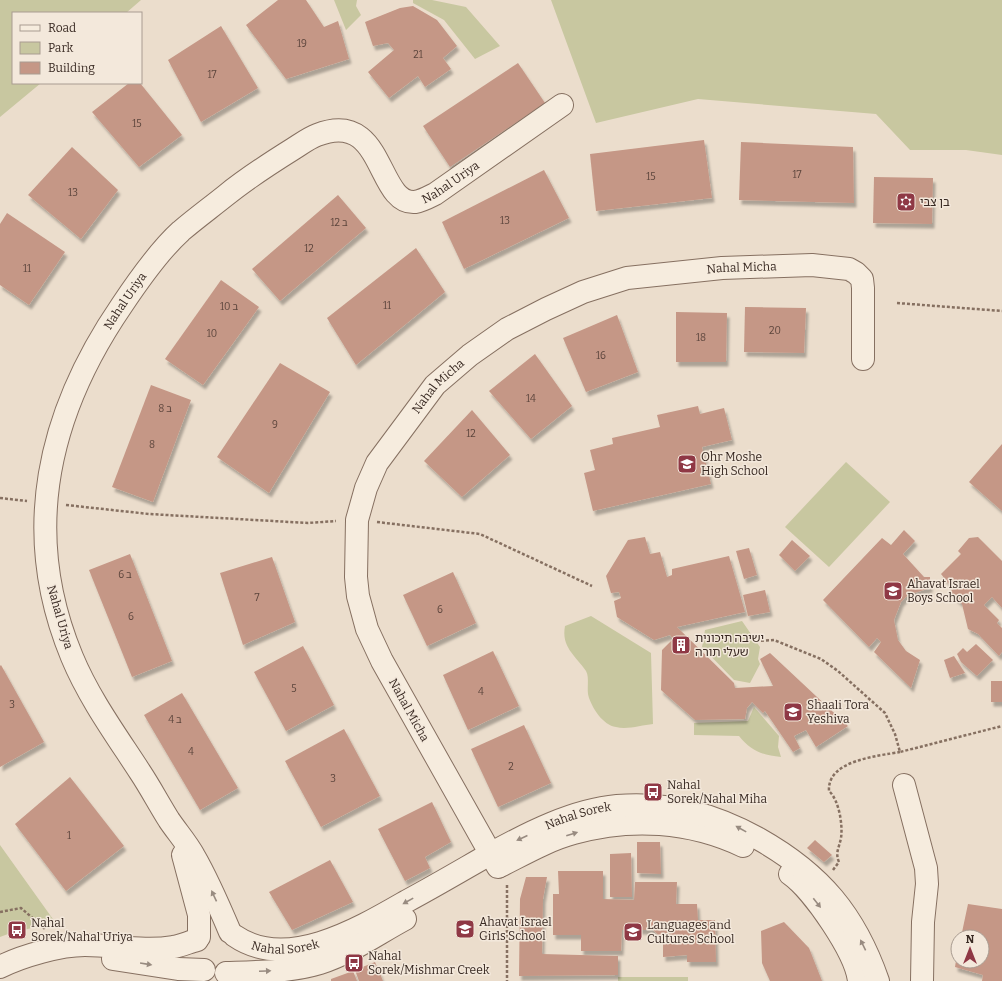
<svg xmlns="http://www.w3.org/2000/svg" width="1002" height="981" font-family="Bitter,'Noto Sans Hebrew',serif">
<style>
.green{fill:#c8c7a0}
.building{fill:#c59786;filter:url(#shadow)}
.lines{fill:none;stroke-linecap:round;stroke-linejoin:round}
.minor-casing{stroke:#867061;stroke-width:24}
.path{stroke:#867061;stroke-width:2.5;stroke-dasharray:3 2;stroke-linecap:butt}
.minor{stroke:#f6ecde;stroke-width:22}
.oneway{fill:#988b80}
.labels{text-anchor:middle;stroke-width:3;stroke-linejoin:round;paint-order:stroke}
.number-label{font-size:10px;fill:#5c453c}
.street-label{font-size:12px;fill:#392a23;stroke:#f3e8db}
.poi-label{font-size:12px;fill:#392a23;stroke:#f3e8db;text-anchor:start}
</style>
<defs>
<filter id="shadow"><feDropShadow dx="2.5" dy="4.5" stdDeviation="1" flood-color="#0004"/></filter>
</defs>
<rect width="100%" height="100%" fill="#ebddcc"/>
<!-- green -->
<g class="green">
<path d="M0,0H141L126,13H13V83H41L0,117Z"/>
<path d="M334,0H357L356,6L361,15L346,30Z"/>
<path d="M413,0H432L466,7L500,46L475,59L444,20L413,3Z"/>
<path d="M551,0H1002V155L966,150H910L876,114L698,99L596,123Z"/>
<path d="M846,462L890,502L829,567L785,527Z"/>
<path d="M591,616L651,653L653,724C642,725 627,730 616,727C603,725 593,709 589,698C586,690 590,678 586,671C575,655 561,647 565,626Z"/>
<path d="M742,621L760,647L758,659L760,664L750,683L734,680L702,647L705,630Z"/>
<path d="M754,707L779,736L778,747L781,757C762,755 751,751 739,736L694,735V723L748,721Z"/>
<path d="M0,845L55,922L8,934L0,937Z"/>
<rect x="618" y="977" width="70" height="4"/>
</g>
<!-- building -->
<g class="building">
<path d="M278,0H306L324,27L338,21L349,59L286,79L246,25Z"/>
<path d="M413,6L437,20L457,46L443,58L451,69L425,87L418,76L389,98L368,72L394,50L388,43L373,46L365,22L400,8Z"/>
<path d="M221,26L258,88L201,122L168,60Z"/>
<path d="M518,63L545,103L450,167L423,126Z"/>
<path d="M129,83H140L182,135L139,167L92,112Z"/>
<path d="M704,140L712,198L596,211L590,154Z"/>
<path d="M741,142L853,147L854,203L739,200Z"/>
<path d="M72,147L118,190L81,239L28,195Z"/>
<path d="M544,170L569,218L464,269L442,222Z"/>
<path d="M874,177L933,178L932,224L873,223Z"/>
<path d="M338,195L366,228L280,301L252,269Z"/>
<path d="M7,213L65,252L29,305L0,285V224Z"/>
<path d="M416,248L445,292L356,365L327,318Z"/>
<path d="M221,280L259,307L203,385L165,359Z"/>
<path d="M745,307L806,308L804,353L744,352Z"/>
<path d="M676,312L727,313L726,362H676Z"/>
<path d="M617,315L638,372L586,392L563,338Z"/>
<path d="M535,354L572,406L531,439L489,391Z"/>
<path d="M280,363L330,392L269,493L217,457Z"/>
<path d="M151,385L191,400L153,502L112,487Z"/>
<path d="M698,406L700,414L724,408L732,440L702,447L711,484L593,511L584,473L595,470L590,450L613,444L612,438L660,427L657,415Z"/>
<path d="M472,410L510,455L462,497L424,461Z"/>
<path d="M1002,444V511L969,482Z"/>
<path d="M904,530L915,541L903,554L924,577H930V588L908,595L901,602L894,620L898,640L906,651L920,660L911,688L874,652L881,642L877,638L869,647L823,600L882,538L891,545Z"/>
<path d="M645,537L650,554L660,552L667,577L672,575V569L729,556L745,612L677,627L734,683L735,688L773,686L760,659L770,653L848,726L816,747L806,730L794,736L800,748L793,752L765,711L763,713L752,702L747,708L745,719L695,720L661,690L662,650L673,639L670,635L654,640L617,617L614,601L621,598L619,592L611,593L606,576L628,540Z"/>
<path d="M978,537L1002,561V608L992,597L984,605L999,620L997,623L1002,628V652L999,656L978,634L968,629L962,604L949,593L953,589L941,574L961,554L958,551L969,538Z"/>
<path d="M792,540L810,556L795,571L779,555Z"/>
<path d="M749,548L757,575L744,579L736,551Z"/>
<path d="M130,554L172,661L132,677L89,570Z"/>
<path d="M272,557L295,622L243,645L220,573Z"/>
<path d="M453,572L476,623L427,646L403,595Z"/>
<path d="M765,590L770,612L748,616L743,595Z"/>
<path d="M976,644L993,660L977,676L961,662L957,654L963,648L967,652Z"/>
<path d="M303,646L334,705L286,731L254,672Z"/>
<path d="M493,651L519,706L468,730L443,675Z"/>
<path d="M954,656L965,673L950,678L944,660Z"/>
<path d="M1,665L44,742L0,767V666Z"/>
<rect x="991" y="681" width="11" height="21"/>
<path d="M182,693L238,788L200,810L144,715Z"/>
<path d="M524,725L551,783L498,807L471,749Z"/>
<path d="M344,729L380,796L321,827L285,761Z"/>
<path d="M70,777L124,846L66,891L15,824Z"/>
<path d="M432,802L451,842L425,857L430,868L405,881L378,829Z"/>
<path d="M815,840L832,855L824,862L807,848Z"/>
<path d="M637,842H660L661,874L637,873Z"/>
<path d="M631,853L632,897H610V854Z"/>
<path d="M330,860L353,902L292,930L269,892Z"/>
<path d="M558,871H603V899L634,900L635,882H677L676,904H697L698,920H715L716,962H687V955L663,957V939L653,930H622L621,951H581V935H553V894H559Z"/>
<path d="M526,877H547L543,899L542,954L618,956V975L519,976L520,899Z"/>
<path d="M968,904L1002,909V981H982L983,975L955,967L957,954L958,961H982V937H961Z"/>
<path d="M784,922L809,948L822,981H770L762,963L761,931Z"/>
<path d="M375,962L383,981H359L355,970Z"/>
<path d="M353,971L357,981H331V979Z"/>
</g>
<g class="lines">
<!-- minor casing -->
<g class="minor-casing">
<g id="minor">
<path d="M904,785L926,868L927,884L923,922L922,981"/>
<path d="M183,855L199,915V937"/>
<path d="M500,866C524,854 548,840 574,833C631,817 690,821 743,846"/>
<path id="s1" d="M498,867L382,661L367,629L358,596L356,577L357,520L366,488L377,463L435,385L470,355L507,329L546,309L583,292L627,278L722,268L812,265L849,269L856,273L862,279L863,288V359"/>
<path d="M790,874C813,890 856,953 859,981"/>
<path id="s2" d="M230,932C219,906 208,880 194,856C187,843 177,832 169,820C159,804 150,787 140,772C116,735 89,698 72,657C20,532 48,413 122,305C138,281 160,250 181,231C195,219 210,208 225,196C247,178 269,164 293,149C301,144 309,138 317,135C385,108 376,205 415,202C422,201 429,197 435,194L562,105"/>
<path id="s3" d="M235,936C287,972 360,928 407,901C435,886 462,870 490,854C528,833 573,810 617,806C670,802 714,814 759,839C821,874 855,915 878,981"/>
<path d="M113,959L178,969L204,970"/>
<path d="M0,967C22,956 60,945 85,945C114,945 144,952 173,947C181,946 189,942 197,940"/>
<path d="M226,973C258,972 290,972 320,963C351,953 377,934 405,919"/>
</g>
</g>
<!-- path -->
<g class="path">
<path d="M897,303L1002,311"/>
<path d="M0,498L27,501"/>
<path d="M66,505L149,514L308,523L336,521"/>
<path d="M377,522L480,534L592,586"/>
<path d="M756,641L774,640L821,659L838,671L885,713L895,734L900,752L1002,726"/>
<path d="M833,870L839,862C835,853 839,848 841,838C843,825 839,800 829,791C827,760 878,756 900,752"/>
<path d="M507,885V981"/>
<path d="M0,912L21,908L45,929"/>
</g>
<!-- minor -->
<use href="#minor" class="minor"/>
</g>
<!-- one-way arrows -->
<defs><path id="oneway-solid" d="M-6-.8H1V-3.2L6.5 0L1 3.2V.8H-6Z"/></defs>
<g class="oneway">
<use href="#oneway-solid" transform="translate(741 829) rotate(-151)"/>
<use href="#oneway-solid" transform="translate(572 834) rotate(-17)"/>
<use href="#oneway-solid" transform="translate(522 838) rotate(155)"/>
<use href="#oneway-solid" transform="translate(214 896) rotate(-115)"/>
<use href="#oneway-solid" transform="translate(408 901) rotate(151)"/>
<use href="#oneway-solid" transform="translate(817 903) rotate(52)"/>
<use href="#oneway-solid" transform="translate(863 945) rotate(-116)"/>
<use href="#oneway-solid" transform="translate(146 964) rotate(9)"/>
<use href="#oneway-solid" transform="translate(265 971) rotate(-2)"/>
</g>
<!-- icons -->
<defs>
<g id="synagogue-square" transform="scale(1)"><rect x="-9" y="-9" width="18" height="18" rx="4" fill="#8f3845" stroke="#f3e8db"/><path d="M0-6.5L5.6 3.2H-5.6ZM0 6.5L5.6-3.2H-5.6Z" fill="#fff"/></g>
<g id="school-square" transform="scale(1)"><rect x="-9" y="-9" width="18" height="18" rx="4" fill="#8f3845" stroke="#f3e8db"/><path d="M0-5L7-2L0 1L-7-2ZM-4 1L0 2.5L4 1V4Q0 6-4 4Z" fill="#fff"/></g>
<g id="building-square" transform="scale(1)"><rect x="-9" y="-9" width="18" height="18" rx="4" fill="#8f3845" stroke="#f3e8db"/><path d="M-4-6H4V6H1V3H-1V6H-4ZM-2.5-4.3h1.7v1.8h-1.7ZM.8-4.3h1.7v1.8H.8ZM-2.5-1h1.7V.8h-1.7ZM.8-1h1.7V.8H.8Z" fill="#fff"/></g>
<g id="bus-square" transform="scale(1)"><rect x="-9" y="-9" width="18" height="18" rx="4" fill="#8f3845" stroke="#f3e8db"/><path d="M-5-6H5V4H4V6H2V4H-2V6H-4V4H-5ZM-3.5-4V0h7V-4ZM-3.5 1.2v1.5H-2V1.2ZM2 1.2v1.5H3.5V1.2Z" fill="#fff"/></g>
</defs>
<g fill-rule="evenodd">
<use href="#synagogue-square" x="906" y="202"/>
<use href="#school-square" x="687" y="464"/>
<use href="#school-square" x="893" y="591"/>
<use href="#building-square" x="681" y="645"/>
<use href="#school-square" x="793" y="712"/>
<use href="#bus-square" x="653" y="792"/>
<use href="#school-square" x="465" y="929"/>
<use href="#bus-square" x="17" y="930"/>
<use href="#school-square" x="633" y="932"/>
<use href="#bus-square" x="354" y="963"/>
</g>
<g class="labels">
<!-- number labels -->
<g class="number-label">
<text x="302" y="47">19</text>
<text x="418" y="58">21</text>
<text x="212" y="78">17</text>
<text x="137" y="127">15</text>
<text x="797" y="178">17</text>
<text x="651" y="180">15</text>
<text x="73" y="196">13</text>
<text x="505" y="224">13</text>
<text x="339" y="226">12 ב</text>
<text x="309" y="252">12</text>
<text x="27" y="272">11</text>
<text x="387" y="309">11</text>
<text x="229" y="310">10 ב</text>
<text x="775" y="334">20</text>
<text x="212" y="337">10</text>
<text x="701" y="341">18</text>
<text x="601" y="359">16</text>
<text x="531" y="402">14</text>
<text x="165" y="412">8 ב</text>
<text x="275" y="428">9</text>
<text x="471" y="437">12</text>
<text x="152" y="448">8</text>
<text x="125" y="578">6 ב</text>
<text x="257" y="601">7</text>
<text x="440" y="613">6</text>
<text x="131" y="620">6</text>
<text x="294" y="692">5</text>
<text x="481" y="695">4</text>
<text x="12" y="708">3</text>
<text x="175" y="723">4 ב</text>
<text x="191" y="755">4</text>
<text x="511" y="770">2</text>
<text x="333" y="782">3</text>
<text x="69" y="839">1</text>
</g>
<!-- street labels -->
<g class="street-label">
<text dy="4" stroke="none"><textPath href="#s2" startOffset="1126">Nahal Uriya</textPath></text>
<text dy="4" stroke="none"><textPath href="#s1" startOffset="877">Nahal Micha</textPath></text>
<text dy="4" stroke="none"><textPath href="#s2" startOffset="695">Nahal Uriya</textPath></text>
<text dy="4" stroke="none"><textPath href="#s1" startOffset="541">Nahal Micha</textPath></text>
<text transform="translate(60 617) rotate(74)" y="4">Nahal Uriya</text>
<text transform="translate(409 710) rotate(61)" y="4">Nahal Micha</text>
<text dy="4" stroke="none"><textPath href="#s3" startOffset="377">Nahal Sorek</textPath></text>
<text dy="4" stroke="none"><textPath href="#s3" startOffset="53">Nahal Sorek</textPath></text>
</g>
<!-- poi labels -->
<g class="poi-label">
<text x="920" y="206">בן צבי</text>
<text x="701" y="461">Ohr Moshe<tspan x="701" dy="14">High School</tspan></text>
<text x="907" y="588">Ahavat Israel<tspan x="907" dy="14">Boys School</tspan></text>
<text x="695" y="642">ישיבה תיכונית<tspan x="695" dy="14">שעלי תורה</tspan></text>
<text x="807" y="709">Shaali Tora<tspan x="807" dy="14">Yeshiva</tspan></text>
<text x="667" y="789">Nahal<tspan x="667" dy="14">Sorek/Nahal Miha</tspan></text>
<text x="479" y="926">Ahavat Israel<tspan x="479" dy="14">Girls School</tspan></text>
<text x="31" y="927">Nahal<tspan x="31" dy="14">Sorek/Nahal Uriya</tspan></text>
<text x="647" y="929">Languages and<tspan x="647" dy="14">Cultures School</tspan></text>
<text x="368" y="960">Nahal<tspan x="368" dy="14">Sorek/Mishmar Creek</tspan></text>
</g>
</g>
<!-- legend -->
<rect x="12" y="12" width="130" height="72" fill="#f3e8db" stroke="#a99c91"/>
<rect x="20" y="25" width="20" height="6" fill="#f6ecde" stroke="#a99c91"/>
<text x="48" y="32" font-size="12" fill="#392a23">Road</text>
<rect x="20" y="42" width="20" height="12" fill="#c8c7a0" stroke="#a99c91"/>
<text x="48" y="52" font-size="12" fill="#392a23">Park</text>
<rect x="20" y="62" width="20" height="12" fill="#c59786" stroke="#a99c91"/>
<text x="48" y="72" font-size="12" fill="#392a23">Building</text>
<!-- north arrow -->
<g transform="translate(970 949)"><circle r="19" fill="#f3e8db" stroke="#a99c91"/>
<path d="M0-3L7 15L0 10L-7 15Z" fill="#8f3845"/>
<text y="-6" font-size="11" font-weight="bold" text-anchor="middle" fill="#392a23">N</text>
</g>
</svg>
